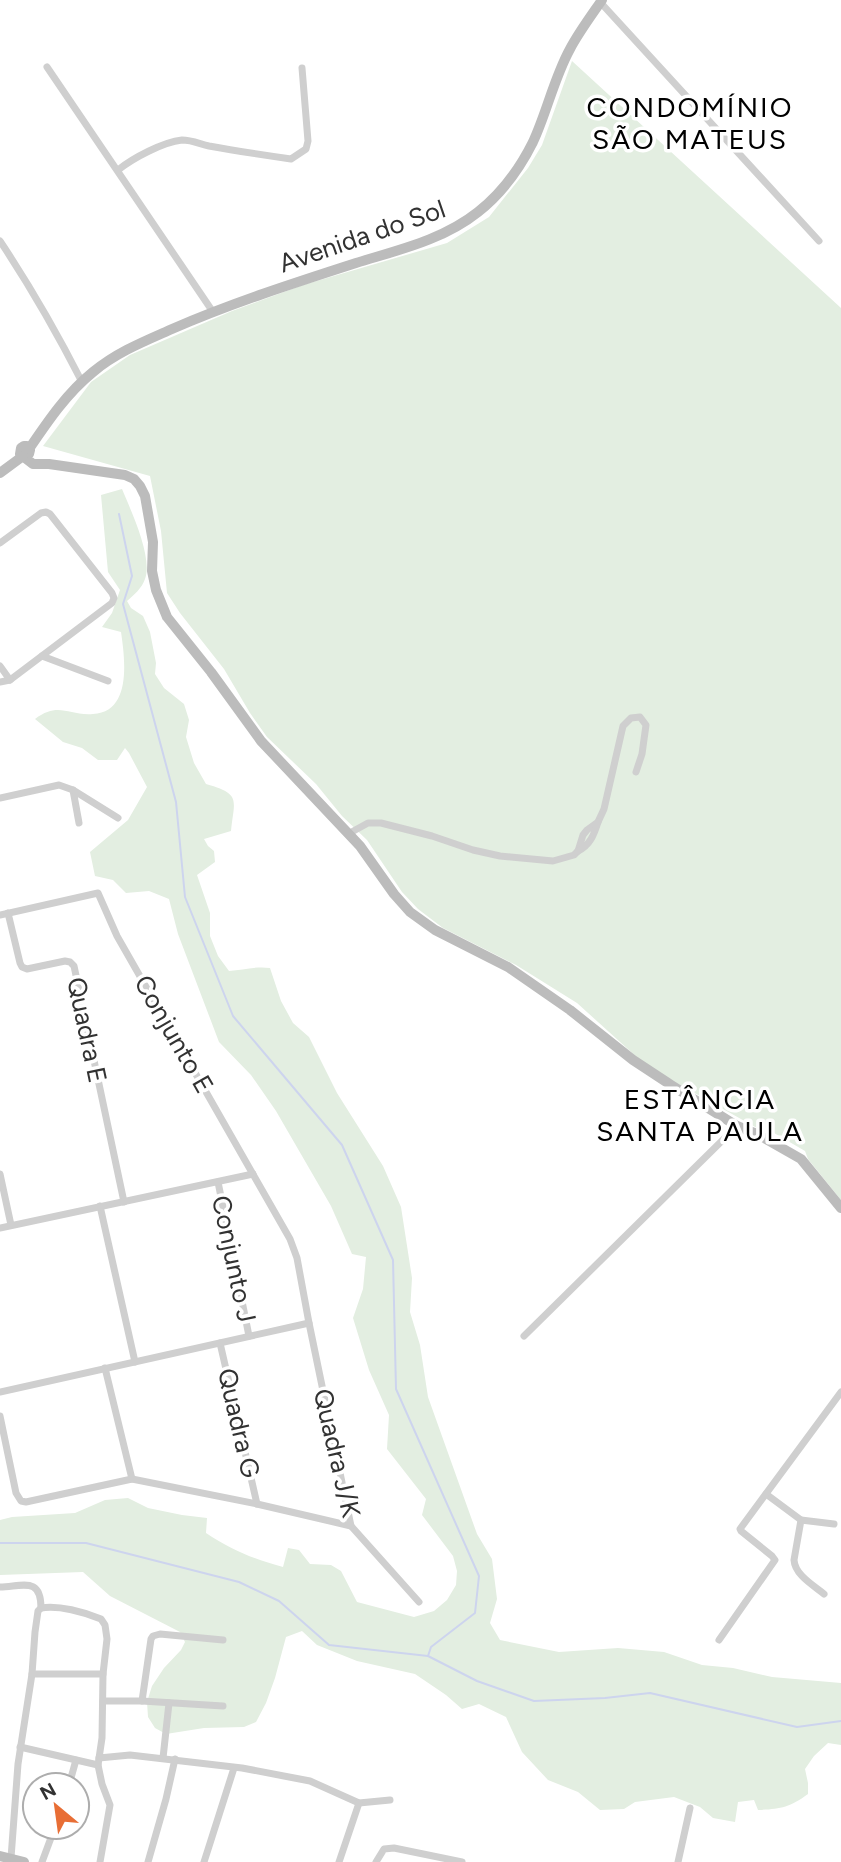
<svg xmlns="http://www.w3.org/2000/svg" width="841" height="1862" font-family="Figtree,sans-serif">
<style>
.green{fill:#e3eee1}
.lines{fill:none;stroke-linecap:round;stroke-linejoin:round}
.stream{stroke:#cdd4ee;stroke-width:2}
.street{stroke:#cfcfcf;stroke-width:7}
.secondary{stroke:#bcbcbc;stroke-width:10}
.labels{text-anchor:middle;stroke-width:7;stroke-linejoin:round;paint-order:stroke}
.street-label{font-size:26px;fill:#323232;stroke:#fff}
.neighbourhood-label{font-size:28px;letter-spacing:2px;fill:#000;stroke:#fff}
</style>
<rect width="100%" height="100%" fill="#fff"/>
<!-- green -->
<g class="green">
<path d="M572,61L841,308V1200L808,1159L805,1151L762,1126L757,1128L666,1077L640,1060L577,1003L516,965L443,928L418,909L402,892L367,840L342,816L316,784L267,737L250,713L224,669L180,613L167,593L161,531L150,476L43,446L91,382L130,355L232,311L303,285L447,243L489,217L528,168L542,145Z"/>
<path d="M122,489C131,511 153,557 145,579C142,588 134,595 127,601L131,608L143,616L150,632L156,663L155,674L164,688L184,704L189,720L186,737L194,763L206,784C242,794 234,800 231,831L204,839L208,846L214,851L215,862L197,875L210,913V936L218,956L229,971C243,970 256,966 270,968L281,1001L293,1023L309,1037L337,1093L383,1166L401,1207L412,1278L410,1312L420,1345L428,1397L477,1534L492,1559L497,1599L490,1623L500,1640L559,1652L618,1648L664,1652L702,1665L733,1668L772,1677L841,1683V1745L828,1743L814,1756L805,1769L808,1783V1794C789,1808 780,1809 758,1810L754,1800L738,1802L735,1822L713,1818L700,1807L674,1797L635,1802L624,1809L600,1810L578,1792L548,1780L522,1752L506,1717L479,1704L462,1709L446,1695L415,1674L357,1661L317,1645L302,1631L286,1637L275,1678L266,1703L256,1722L244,1727L204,1728L166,1734L155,1728L148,1717L147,1702L152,1686L164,1668L181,1650L185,1642L180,1632L110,1596L83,1572L0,1575V1520L12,1517L75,1513L105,1500L128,1498L148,1508L182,1515L207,1518L206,1533C232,1550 253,1559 283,1567L288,1548L299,1550L310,1564L331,1565L341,1571L357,1602L414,1617L434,1611L447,1600L456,1585L457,1571L453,1556L422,1515L426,1499L387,1449L389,1415L369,1370L353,1318L363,1289L366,1257L352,1254L331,1206L276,1111L251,1075L219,1042L178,934L169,899L149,891L126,893L113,880L95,876L90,852L128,820L147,787L129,753L125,748L117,760H98L82,748L63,742L35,719C59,701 68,716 93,714C132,712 125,659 121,632L102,627L112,613L120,590L108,572L101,495Z"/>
</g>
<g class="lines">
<!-- stream -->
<g class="stream">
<path d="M119,514L132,576L123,604L176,802L185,897L233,1016L342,1145L393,1260L396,1389L479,1576L475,1613L431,1647L428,1656"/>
<path d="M0,1543H86L239,1582L279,1601L329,1645L428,1656L477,1681L534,1701L605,1698L650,1693L797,1727L841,1721"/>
</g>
<!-- street -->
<g class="street">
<path d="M600,2L819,241"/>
<path d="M47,67L213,312"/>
<path d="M118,170C133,158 163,142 182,140C192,140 200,144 209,146C236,151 263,155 291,159L306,149L308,141L302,68"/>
<path d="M0,241C30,286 57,333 82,382"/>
<path d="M0,543L41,513L46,512L50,514L112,593L114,598L112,603L10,680L0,682"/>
<path d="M42,656L108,681"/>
<path d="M0,666L10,680"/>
<path d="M73,790L79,823"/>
<path d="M0,798L59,785L73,790L118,818"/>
<path d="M348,834L368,823H381L432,836L473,850L500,856L553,861L574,855L578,851L583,835L587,830L598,822L604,809L623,726L631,718L640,717L646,725L642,754L636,772"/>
<path d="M578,851C590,845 594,835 598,822"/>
<path d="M8,913L20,963L22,967L27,969L65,961L70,962L74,966L124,1202"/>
<path d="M0,915L98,893L117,936L290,1239L297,1258L309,1323L351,1526L419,1602"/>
<path d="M0,1174L11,1225"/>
<path d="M218,1182L249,1336"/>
<path d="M100,1206L135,1362"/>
<path d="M0,1228L253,1174"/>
<path d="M524,1336L737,1126"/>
<path d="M220,1343L257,1504"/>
<path d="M105,1368L132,1479"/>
<path d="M0,1392L309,1323"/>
<path d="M0,1416L16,1493L21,1501L26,1502L132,1479L257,1504L351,1526"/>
<path d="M766,1494L801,1520L794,1560C795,1575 813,1585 824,1594"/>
<path d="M801,1520L834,1524"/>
<path d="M0,1587C24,1586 41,1577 41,1608L38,1611L35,1632L32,1674L18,1764L11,1858"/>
<path d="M41,1608C59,1605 84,1612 101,1619L105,1625L107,1639L103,1674L102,1738L98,1765L102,1784L110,1805L100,1862"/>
<path d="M719,1640L775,1560L772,1556L741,1531L740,1529L841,1392"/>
<path d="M32,1674H103"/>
<path d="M103,1701H142L223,1706"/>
<path d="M142,1701L151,1639L153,1636L160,1634L223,1640"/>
<path d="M20,1747L98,1765"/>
<path d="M99,1758L130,1755L242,1768L310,1781L359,1803L390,1800"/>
<path d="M163,1758L169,1703"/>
<path d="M69,1785L76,1760"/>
<path d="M42,1862L55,1827"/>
<path d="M148,1862L166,1799L175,1759"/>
<path d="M204,1862L234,1768"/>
<path d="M339,1862L359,1803"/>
<path d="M376,1862L384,1849L394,1848L462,1862"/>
<path d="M678,1862L690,1808"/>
</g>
<!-- secondary -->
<g class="secondary">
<path d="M29,449C48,421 67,393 93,372C117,352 145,341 172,329C232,303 294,283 356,263C398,250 443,240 478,212C501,194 520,168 533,142C547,112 554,78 570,49C579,32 591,16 602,0"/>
<path d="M24,456L29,454L30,450L27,446H24L21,448L20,454L33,464H49L125,475L134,479L140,486L145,496L153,542L152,571L156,590L167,617L211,672L261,741L360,846L394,894L410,912L435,930L508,967L570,1010L633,1060L671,1085L737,1126L759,1135L801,1159L841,1208"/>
<path d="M0,473L23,456"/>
<path d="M0,1856L24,1862"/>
</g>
</g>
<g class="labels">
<!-- street labels -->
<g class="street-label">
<text transform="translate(362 236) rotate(-19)" y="9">Avenida do Sol</text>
<text transform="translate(87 1030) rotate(78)" y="9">Quadra E</text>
<text transform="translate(174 1034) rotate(60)" y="9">Conjunto E</text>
<text transform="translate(234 1259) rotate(78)" y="9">Conjunto J</text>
<text transform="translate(239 1423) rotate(77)" y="9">Quadra G</text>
<text transform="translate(337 1453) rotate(77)" y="9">Quadra J/K</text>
</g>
<!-- neighbourhood labels -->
<g class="neighbourhood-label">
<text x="690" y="117">CONDOMÍNIO<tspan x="690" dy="32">SÃO MATEUS</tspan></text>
<text x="700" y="1109">ESTÂNCIA<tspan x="700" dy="32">SANTA PAULA</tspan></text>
</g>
</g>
<!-- north arrow -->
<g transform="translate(56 1806) rotate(331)"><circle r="33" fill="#ffffff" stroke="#adadad" stroke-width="2"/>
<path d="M0-5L12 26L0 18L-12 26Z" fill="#e86e35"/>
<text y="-10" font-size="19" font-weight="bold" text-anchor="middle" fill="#323232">N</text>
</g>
</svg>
